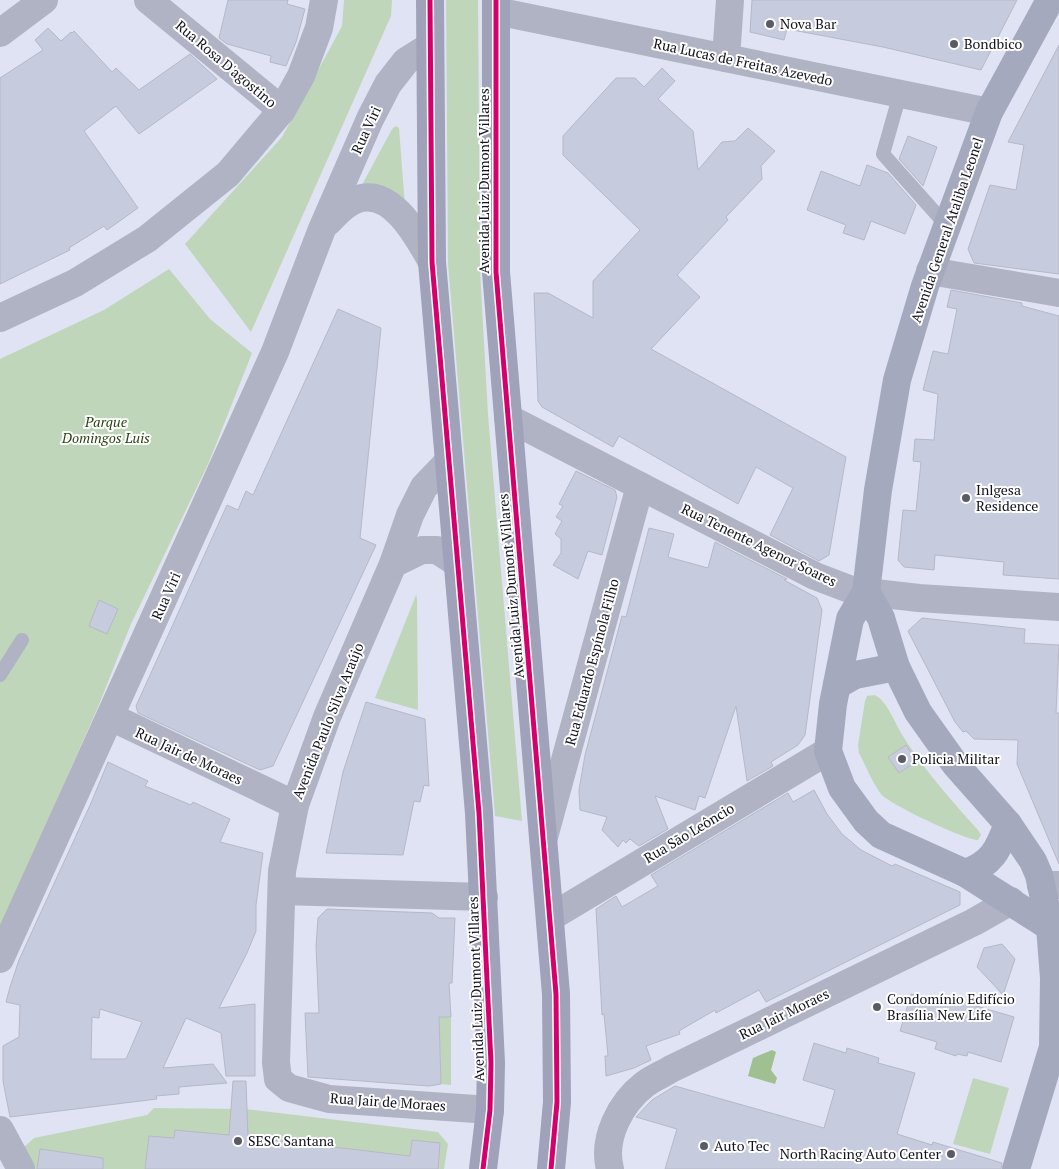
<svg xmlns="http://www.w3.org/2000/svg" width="1059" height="1169" font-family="'PT Serif',serif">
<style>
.green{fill:#c0d6bb}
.water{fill:#a0c092}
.building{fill:#c7cbde;stroke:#b6b8c6;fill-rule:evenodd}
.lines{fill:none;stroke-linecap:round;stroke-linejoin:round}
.service{stroke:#afb3c4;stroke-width:14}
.minor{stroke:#afb3c4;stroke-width:28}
.tertiary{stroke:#afb3c4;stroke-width:28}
.secondary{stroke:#a5a9be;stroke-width:28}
.primary{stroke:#9fa2b9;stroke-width:28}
.cycleway-casing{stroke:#fff;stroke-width:8}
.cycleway{stroke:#d6006c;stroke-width:5}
.poi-dot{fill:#595b69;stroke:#fff;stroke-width:2}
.labels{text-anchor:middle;stroke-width:4;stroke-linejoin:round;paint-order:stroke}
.poi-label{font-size:14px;fill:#10121e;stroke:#fff;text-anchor:start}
.street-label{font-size:14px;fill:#10121e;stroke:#fff}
.park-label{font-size:14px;font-style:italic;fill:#26430f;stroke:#fff}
</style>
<rect width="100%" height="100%" fill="#e0e3f3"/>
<!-- green -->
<g class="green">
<path d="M344,0H392L391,16L251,332L185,244L282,137L342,26Z"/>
<path d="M446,0H478L480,270L488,415L522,821L495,816L448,264Z"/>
<path d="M396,126L399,128L405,206L389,189L362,185L392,129Z"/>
<path d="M169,269L210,319L252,353L209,462L131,624L98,707L0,929V359L104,310Z"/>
<path d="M416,595L417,598L418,710L375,698Z"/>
<path d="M875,695C888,702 895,724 903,736C924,770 951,800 978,830L981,835L978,840C967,841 887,803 881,794C872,782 866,766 859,753L858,745L865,701L867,696Z"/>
<path d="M439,1017H451V1085L441,1084Z"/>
<path d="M973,1078L1009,1088L990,1154L953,1144Z"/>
<path d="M154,1108L245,1109L438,1132L448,1144L444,1169H27L24,1147L34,1138L147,1115Z"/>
</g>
<!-- water -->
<path class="water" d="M772,1050L776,1052L771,1070L777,1078L775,1084L748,1076L753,1058Z"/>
<!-- building -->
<g class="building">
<path d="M228,0H288L287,4L305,9L296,42L286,66L270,62L271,56L227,44L219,38Z"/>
<path d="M752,0H1017L981,70L883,47L787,29L784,40L750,32Z"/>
<path d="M48,28L61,41L71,32L72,33L74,31L112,72L116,68L139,90L190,54L217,79L139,134L116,106L84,131L138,208L107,230L104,226L69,248L70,250L0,284V78L43,50L35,40Z"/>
<path d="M1059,45V274L974,263L968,249L990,185L1016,190L1024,145L1008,142Z"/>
<path d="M662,68L675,81L658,99L693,131L698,170L722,142L735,141L748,128L775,151L761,166L762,179L726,217L728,220L677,275L700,297L651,349L846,457L829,555L819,561L770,535L793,488L756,467L738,504L619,436L613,447L542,407L538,401L534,293H548L593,318V281L640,230L563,155V136L616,78H635L644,87Z"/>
<path d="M908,136L937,147L923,186L899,159Z"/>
<path d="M867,165L888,173L916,205L905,234L871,221L864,240L843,233L846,225L807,210L821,171L860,186Z"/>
<path d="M951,290L1022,303V306L1059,316V579L1003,575L1004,562L935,555L934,570L904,567L898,560L903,510L916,511L921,462L913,461L915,439L934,440L938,394L923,390L933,351L948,354L957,309L947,307Z"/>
<path d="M338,309L381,328L360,538L376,545L273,766L260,770L138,713L136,706L227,505L238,510L246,491L253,495Z"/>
<path d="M576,471L615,490L617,497L602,555L588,551L578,579L553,565L561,553V539L555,534L562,521L556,517L563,506L559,504Z"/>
<path d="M649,528L674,534L668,557L708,568L715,542L787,579L784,580L817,598L822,610L805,735L798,745L771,762L773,766L747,781L736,706L705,798L699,796L695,810L655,796L668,829L639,846L630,839L626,843L623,840L618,847L602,830L607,817L580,810L579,790L585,755L622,616L626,617Z"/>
<path d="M99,600L118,609L107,634L89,626Z"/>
<path d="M922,618L1025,629L1024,643L1059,645L1056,713H1059V864L1017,764L1018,740L974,739L966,731L963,732L955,722L908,631Z"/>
<path d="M366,702L425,719L429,786L424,785L420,802L414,801L403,855L326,853L343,772Z"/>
<path d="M906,745L917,761L899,773L888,757Z"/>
<path d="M108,762L148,781L145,786L191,805L193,802L230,819L220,842L263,853L256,905V931L247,953L219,1008L255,1004V1076H226L221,1033L186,1018L163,1068L213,1064L227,1083L179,1087V1094L156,1096L157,1099L10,1117L3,1081V1046L19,1037L20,1005L6,1002L10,987L19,960L91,803ZM100,1009L142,1022L126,1059H91L92,1017L99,1018Z"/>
<path d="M814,790L827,814L842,834L861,850L892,866L895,864L960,892V905L766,1002L759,990L716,1013L715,1010L679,1031L680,1034L646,1046L651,1060L634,1068L606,1076L605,1056H608L604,1014L602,1015L596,909L616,896L622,907L658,886L651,875L788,793L793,802Z"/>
<path d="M327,909L432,913L439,918H455L452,983H449L451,1017H439L441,1084L429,1086L308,1077L305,1013H319L316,946L318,918Z"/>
<path d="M1002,944L1015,959L1003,995L977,967L984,948Z"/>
<path d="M911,994L943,1003L944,1000L956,1003V1000L1014,1017L1001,1062L968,1052L967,1056L957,1054L956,1056L935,1049L937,1042L900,1031Z"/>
<path d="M814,1043L846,1053L847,1048L879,1058L878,1063L915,1073L897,1134L932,1145L933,1142L1002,1163L1001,1169H665L677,1129L636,1117L652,1100L675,1086L824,1128L835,1090L803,1080Z"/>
<path d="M233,1081H246L248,1137L410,1156L412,1140L440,1143L438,1169H145L149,1136L174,1138L175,1130L229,1135Z"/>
<path d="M40,1149L103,1158V1169H37Z"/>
</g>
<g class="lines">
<!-- service -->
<g class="service">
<path d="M900,94L883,154L947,226"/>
<path d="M0,675L22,640"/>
</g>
<!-- minor -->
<g class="minor">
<path d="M148,0L282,110"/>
<path d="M496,11L989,112"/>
<path d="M0,33L44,0"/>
<path d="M726,58L730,0"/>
<path d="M328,222C336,214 344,204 355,200C391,185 418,237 432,262"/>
<path d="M930,271L1059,293"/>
<path d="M0,318L75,283L147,239L228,174L282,110L301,76L319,28L324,0"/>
<path d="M508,418L815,576L857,592H866"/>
<path d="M448,462L424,487L410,515L393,564L327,717L295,805L282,871L276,1062L278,1079L289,1088L329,1099L490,1110"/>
<path d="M393,564L422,550H437L457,563"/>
<path d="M111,717L295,805"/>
<path d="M544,837L640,486"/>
<path d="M282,891L484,897"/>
<path d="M551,917L828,751"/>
<path d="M0,959L275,352L322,229L370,119L388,84L406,61L430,46"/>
<path d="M0,1130L21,1169"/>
<path d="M610,1169C602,1139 620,1103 645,1084C653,1078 663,1074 671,1069L974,922L1011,901"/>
</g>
<!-- tertiary -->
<g class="tertiary">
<path d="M866,592L919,598L1059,607"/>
<path d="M1041,885H1059"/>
</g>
<!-- secondary -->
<g class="secondary">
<path d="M866,592L881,618L896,667L918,712L955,764L1008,824L1033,861L1039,875L1050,927L1054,978L1053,1047L1016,1169"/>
<path d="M837,685L855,675L896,667"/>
<path d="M965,873C992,864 998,850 1008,824"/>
<path d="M1050,927L965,873L881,835L866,821L842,788L828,751L833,704L850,619L866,592L878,490L897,380L925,286L989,112L1050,0"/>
</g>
<!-- primary -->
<g class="primary">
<path d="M430,0L432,262L479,813L491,1063L490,1110L483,1169"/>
<path d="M496,0V272L556,994L557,1102L551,1169"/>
</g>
<!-- cycleway casing -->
<g class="cycleway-casing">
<g id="cycleway">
<path d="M430,0L432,262L479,813L491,1063L490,1110L483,1169"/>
<path d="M496,0V272L556,994L557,1102L551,1169"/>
</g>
</g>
<!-- cycleway -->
<use href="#cycleway" class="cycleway"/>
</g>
<!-- markers -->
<g class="poi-dot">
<circle cx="770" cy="24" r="5"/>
<circle cx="954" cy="44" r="5"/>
<circle cx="966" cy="498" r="5"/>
<circle cx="902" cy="759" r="5"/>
<circle cx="877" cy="1007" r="5"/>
<circle cx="238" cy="1141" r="5"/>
<circle cx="704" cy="1146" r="5"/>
<circle cx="951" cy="1154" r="5"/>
</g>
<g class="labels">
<!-- poi labels -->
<g class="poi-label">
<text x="780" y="29">Nova Bar</text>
<text x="964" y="49">Bondbico</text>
<text x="976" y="495">Inlgesa<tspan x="976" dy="16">Residence</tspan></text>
<text x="912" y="764">Policia Militar</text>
<text x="887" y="1004">Condomínio Edifício<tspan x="887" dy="16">Brasília New Life</tspan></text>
<text x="248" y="1146">SESC Santana</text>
<text x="714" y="1151">Auto Tec</text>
<text x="941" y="1159" text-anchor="end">North Racing Auto Center</text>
</g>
<!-- street labels -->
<g class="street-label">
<text transform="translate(743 62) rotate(12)" y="5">Rua Lucas de Freitas Azevedo</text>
<text transform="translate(226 64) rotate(40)" y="5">Rua Rosa D'agostino</text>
<text transform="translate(366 130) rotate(-65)" y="5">Rua Viri</text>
<text transform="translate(484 181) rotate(-90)" y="5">Avenida Luiz Dumont Villares</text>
<text transform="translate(947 230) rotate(-71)" y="5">Avenida General Ataliba Leonel</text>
<text transform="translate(759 545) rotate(26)" y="5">Rua Tenente Agenor Soares</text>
<text transform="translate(511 586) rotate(-95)" y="5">Avenida Luiz Dumont Villares</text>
<text transform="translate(166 596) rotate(-66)" y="5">Rua Viri</text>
<text transform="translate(592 662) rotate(-75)" y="5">Rua Eduardo Espínola Filho</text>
<text transform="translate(328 721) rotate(-68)" y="5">Avenida Paulo Silva Araújo</text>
<text transform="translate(189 756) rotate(25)" y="5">Rua Jair de Moraes</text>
<text transform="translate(689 833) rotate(-31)" y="5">Rua São Leôncio</text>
<text transform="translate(476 989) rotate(-92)" y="5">Avenida Luiz Dumont Villares</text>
<text transform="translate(784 1014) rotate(-26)" y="5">Rua Jair Moraes</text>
<text transform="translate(388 1102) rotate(4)" y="5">Rua Jair de Moraes</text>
</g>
<!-- park labels -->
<g class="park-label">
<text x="106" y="427">Parque<tspan x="106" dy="16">Domingos Luis</tspan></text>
</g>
</g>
</svg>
